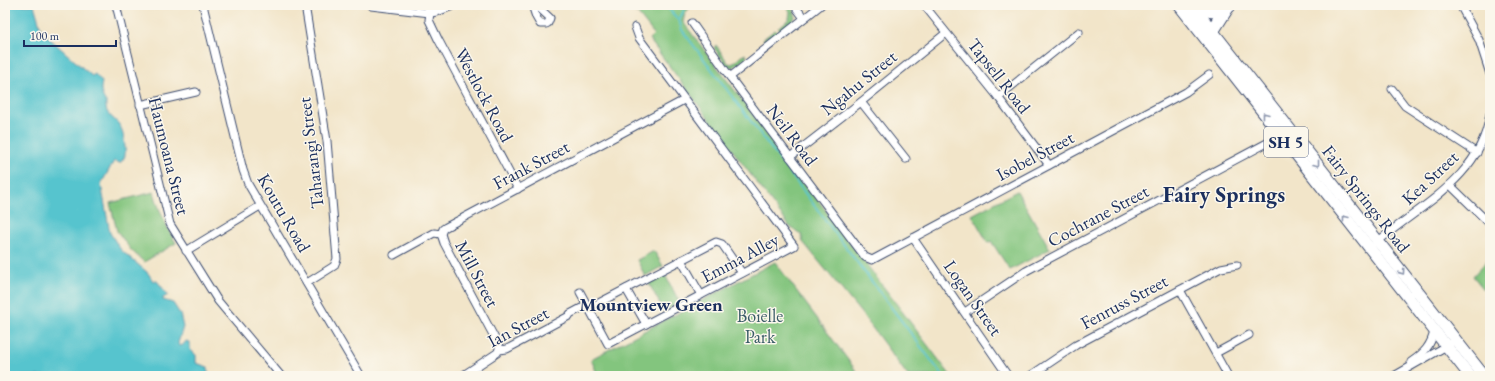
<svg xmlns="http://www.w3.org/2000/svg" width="1495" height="381" font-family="'EB Garamond',serif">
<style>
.green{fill:#83c57e;stroke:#4f7a6e}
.water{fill:#57c4ce;stroke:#397a96}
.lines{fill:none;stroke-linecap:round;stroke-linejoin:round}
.stream{stroke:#57c4ce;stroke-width:2}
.minor-casing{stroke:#3b4a6e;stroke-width:9}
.trunk-casing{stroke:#3b4a6e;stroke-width:13}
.minor{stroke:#fff;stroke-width:7}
.trunk{stroke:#fff;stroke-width:11}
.oneway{stroke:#8d97ae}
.labels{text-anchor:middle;stroke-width:3;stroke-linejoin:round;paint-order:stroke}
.shield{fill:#fbf7ec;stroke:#5e6b89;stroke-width:1}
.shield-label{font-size:17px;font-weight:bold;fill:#1b2f5e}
.street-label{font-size:18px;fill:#1b2f5e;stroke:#fbf7ec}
.park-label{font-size:18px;fill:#3a5c68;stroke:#fbf7ec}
.neighbourhood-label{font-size:19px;font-weight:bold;fill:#1b2f5e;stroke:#fbf7ec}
.district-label{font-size:22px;font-weight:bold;fill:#1b2f5e;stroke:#fbf7ec}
</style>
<rect width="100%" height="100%" fill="#fbf7ec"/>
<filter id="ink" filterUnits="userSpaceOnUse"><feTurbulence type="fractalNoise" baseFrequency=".025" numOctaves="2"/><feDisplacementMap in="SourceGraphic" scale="8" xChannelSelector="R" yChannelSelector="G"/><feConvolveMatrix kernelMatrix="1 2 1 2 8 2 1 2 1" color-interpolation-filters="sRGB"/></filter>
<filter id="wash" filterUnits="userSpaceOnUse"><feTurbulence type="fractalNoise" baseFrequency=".012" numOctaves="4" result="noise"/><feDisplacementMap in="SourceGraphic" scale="16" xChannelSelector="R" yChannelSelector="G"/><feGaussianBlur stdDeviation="0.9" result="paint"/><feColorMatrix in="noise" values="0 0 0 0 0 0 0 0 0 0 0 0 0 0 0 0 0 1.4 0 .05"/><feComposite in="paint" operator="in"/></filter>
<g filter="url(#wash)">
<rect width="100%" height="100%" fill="#f2e5c9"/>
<!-- green -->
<g class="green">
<path d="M629,5H693L685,13L683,22L951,376H908L865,318L803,242L801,234L790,227L649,39L654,34L638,14L631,10Z"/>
<path d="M790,5L795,13V17L792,22L781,31L778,28L789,19L790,11L787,8Z"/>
<path d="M775,30L778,33L765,41L763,39Z"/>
<path d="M716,45L728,63L732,64L745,54L747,57L734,67H728L714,48Z"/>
<path d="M1017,191L1050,249L1010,270L991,241L988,243L972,215Z"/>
<path d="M154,192C159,211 166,226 176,243L144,262L131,250L117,231L110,203Z"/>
<path d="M654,251L663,266L645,276L637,260Z"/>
<path d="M1490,257V297L1473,276Z"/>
<path d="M775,262L860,376H598L591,359Z"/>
<path d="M664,273L680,303L664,311L648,282Z"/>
</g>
<!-- water -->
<path class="water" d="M5,5H34L42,32L92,76L95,74L102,82C100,90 101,95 106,102C104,116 115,117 120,126C123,130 126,149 125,155C125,157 122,161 120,163L114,161L101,184L110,233L121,250L148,273L153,281H157L168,295L163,298V300L173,303L180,314L183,327L178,343L179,346L183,345L186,341L190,342V349L196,355V363L208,367V374L207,376H5Z"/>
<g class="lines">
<!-- stream -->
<g class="stream">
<path d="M666,5L673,14L679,20"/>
<path d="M689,5L685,8L679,20L682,30L943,376"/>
<path d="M630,7L642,6"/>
</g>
</g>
</g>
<g filter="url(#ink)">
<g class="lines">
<!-- minor casing -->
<g class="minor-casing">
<g id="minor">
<path d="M116,5L170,224L218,301L281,376"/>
<path d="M203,5L243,170L248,184L361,376"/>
<path d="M305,5L327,141L337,259L334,266L307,283"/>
<path d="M427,5L430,13L429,20L438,39L518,189"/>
<path d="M532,5L536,17L540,24H546L548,23L550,18L536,5"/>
<path d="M794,5L804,18"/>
<path d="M924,5L998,97L1049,165"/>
<path d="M1460,5L1479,40L1490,74"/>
<path d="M371,6L430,13L437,12L455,5"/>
<path d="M692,23L730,77L865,257L872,260L1186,92L1209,75"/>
<path d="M1213,29H1211C1214,19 1222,11 1231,8"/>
<path d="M1215,34L1217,29L1231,7"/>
<path d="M730,77L821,5"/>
<path d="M1392,89L1405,106L1477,153"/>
<path d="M998,97L1079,32"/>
<path d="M861,102L906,159"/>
<path d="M140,105L196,92"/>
<path d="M790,157L861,102L946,33"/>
<path d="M1450,185L1490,224"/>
<path d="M441,234L444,243L499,346V350"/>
<path d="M913,238L1008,376"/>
<path d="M1376,243C1420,205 1481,178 1490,114"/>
<path d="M186,251L260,206"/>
<path d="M394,255L434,233L441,234L443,229L446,227L684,100"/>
<path d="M681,260L701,295"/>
<path d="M626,289L646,324"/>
<path d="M1180,290L1228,376"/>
<path d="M580,292L608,344L794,246L639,38L635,27"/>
<path d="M589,308L716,242L722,244L742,273"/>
<path d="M965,312L1026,271L1284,134"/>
<path d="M1216,353L1249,335"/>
<path d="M1411,362C1424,353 1431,346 1434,331"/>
<path d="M462,376L497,353L499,350L507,349L569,316L570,314L587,305"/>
<path d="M1030,376L1076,345L1221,268L1237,265"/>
<path d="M1394,376L1450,344"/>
</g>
</g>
<!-- trunk casing -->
<g class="trunk-casing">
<g id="trunk">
<path d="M1179,5L1470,376"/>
<path d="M1192,5L1484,376"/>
<path d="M1198,5C1206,13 1214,13 1224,10"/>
</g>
</g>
<!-- minor -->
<use href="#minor" class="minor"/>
<!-- trunk -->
<use href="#trunk" class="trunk"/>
</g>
<!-- one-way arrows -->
<defs><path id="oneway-chevron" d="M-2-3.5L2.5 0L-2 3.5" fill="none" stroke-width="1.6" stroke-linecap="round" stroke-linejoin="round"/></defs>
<g class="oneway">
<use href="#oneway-chevron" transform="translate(1265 115) rotate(-128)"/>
<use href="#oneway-chevron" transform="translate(1317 164) rotate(52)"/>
<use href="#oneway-chevron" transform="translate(1345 218) rotate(-128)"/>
<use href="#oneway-chevron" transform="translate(1402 272) rotate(55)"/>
</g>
</g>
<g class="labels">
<!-- shield labels -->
<rect class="shield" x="1264" y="127" width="44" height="30" rx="3"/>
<g class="shield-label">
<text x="1286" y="148">SH 5</text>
</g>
<!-- street labels -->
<g class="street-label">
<text transform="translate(999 76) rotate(52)" y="6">Tapsell Road</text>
<text transform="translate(859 83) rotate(-39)" y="6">Ngahu Street</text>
<text transform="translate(484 95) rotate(62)" y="6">Westlock Road</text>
<text transform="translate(792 135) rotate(53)" y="6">Neil Road</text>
<text transform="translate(311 153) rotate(-97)" y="6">Taharangi Street</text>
<text transform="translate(169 156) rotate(76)" y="6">Haumoana Street</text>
<text transform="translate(1035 156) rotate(-28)" y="6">Isobel Street</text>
<text transform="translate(531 165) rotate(-28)" y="6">Frank Street</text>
<text transform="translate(1430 178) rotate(-43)" y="6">Kea Street</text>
<text transform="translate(1366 199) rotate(52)" y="6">Fairy Springs Road</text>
<text transform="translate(284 213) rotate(60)" y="6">Koutu Road</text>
<text transform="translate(1098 216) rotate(-28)" y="6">Cochrane Street</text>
<text transform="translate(740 258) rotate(-28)" y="6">Emma Alley</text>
<text transform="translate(477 274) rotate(62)" y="6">Mill Street</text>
<text transform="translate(973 298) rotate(55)" y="6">Logan Street</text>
<text transform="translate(1124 302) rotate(-28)" y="6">Fenruss Street</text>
<text transform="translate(518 327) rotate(-28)" y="6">Ian Street</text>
</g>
<!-- park labels -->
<g class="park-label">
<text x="760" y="322">Boielle<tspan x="760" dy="21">Park</tspan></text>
</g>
<!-- neighbourhood labels -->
<g class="neighbourhood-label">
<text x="651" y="311">Mountview Green</text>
</g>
<!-- district labels -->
<g class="district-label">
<text x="1224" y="202">Fairy Springs</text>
</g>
</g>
<!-- margin -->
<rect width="1495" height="381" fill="none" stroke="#fbf7ec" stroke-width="20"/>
<!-- scale -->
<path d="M24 40v6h92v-6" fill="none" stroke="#1b2f5e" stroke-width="2"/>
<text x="30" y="40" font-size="12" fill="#1b2f5e" stroke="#fbf7ec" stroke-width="3" paint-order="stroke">100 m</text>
</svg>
